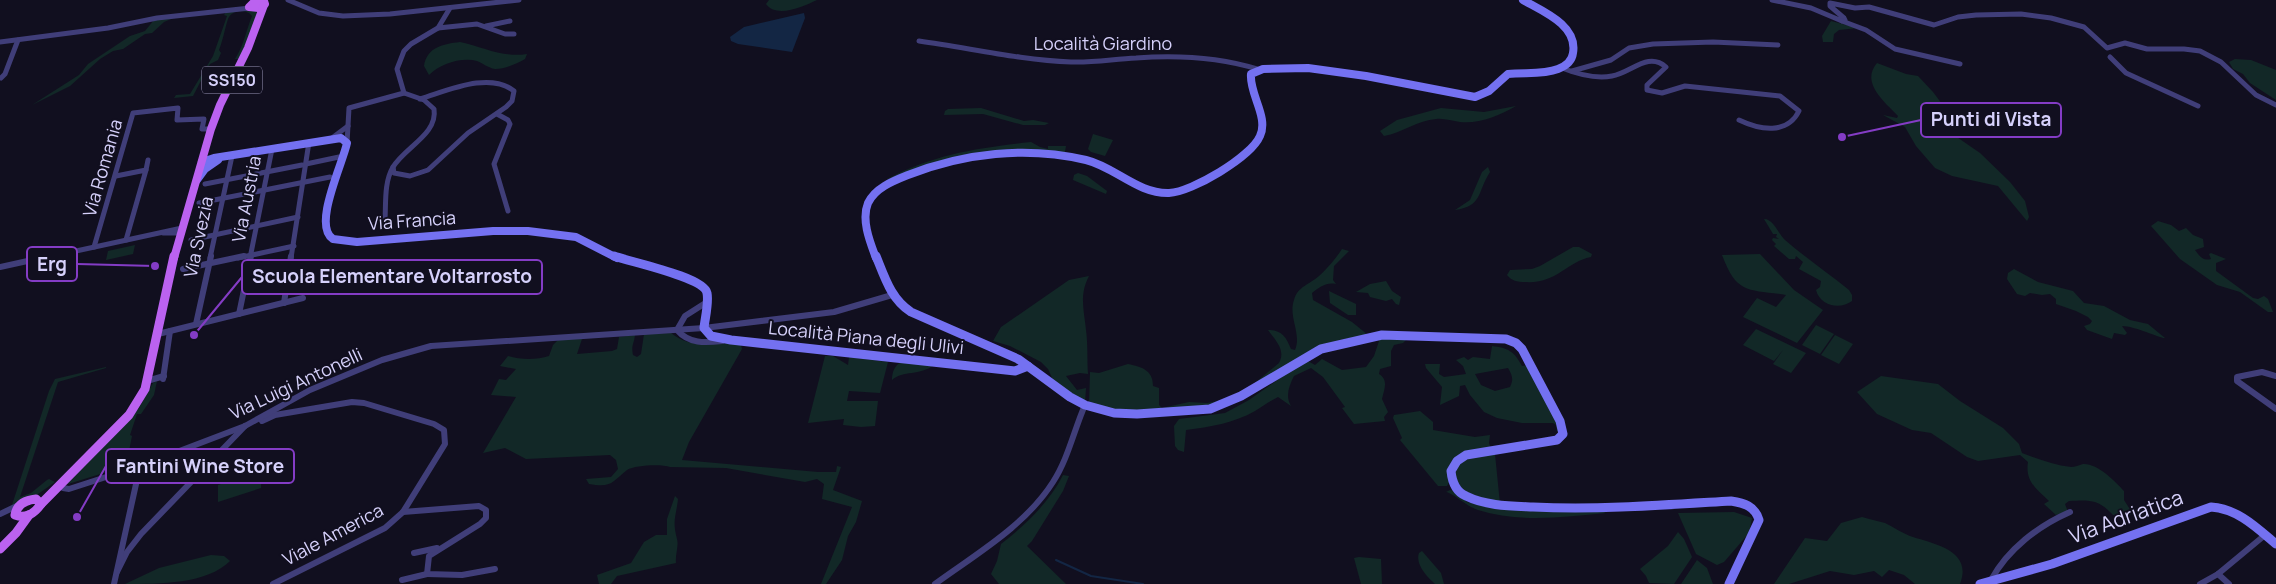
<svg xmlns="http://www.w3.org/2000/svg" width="2276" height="584" font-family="Manrope,sans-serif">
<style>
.green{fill:#122827;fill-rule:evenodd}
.water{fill:#132644}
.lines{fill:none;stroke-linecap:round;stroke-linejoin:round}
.stream{stroke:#132644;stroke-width:2}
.minor-far1{stroke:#403e79;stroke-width:5}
.minor{stroke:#403e79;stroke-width:6}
.secondary-far1{stroke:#7471f1;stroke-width:8}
.secondary{stroke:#7471f1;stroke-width:9}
.primary-far1{stroke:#bb62f0;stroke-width:8}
.primary{stroke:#bb62f0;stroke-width:9}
.labels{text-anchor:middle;stroke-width:4;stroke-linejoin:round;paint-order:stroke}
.shield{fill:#110f1f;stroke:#9b97b9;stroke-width:1}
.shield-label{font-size:16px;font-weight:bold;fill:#d6d1fb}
.street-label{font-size:18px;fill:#d6d1fb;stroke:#110f1f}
.near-street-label{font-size:21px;fill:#d6d1fb;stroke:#110f1f}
.leader{fill:none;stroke:#843cc5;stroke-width:2}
.callout-dot{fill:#843cc5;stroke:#110f1f;stroke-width:2}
.callout{fill:#110f1f;stroke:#843cc5;stroke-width:2}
.callout-label{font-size:19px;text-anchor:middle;font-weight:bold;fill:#d6d1fb}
</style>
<rect width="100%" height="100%" fill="#110f1f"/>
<!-- green -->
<g class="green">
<path d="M769,0H817C804,6 777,19 766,4Z"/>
<path d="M242,9L256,11L257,14L240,59H235C244,45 246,31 252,16C247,9 232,9 228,19C225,28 223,40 219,50L221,53L218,60L210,64L205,73L193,96L174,98L176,95L190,94L213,56L226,19L227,16L224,15L227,11Z"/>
<path d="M176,17L164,22L152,33L145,34L123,49L113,51L100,59L70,86L32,105L79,75L88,64L130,36L145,31L154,20Z"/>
<path d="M1831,21L1858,28L1839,30L1834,34L1833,42H1823L1822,36Z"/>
<path d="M460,42C483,47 503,58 527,54L525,59C516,64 505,69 495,69C488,68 483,63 477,61C461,57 440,64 429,75L424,66C427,47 443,44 460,42Z"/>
<path d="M2235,59L2251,60L2276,70V100L2250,83L2243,74L2233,69L2229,62Z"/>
<path d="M1877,63L1906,74L1918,76L1933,92L1948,112L1940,113L1951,133L1980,153L2010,182L2025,201L2029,217L2027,221L1998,186L1952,176L1935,168L1916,146L1905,127L1883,115L1897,118L1898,116C1885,102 1860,83 1877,63Z"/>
<path d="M1516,106C1499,116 1479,124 1460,122C1452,121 1444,118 1436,119C1418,120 1402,133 1384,136L1380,131L1397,120L1441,108L1484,112Z"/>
<path d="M981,108L1024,121L1033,120L1049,123L1045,125H1023L983,114L944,115L945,111L948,109Z"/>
<path d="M1093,134L1113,140L1105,156L1091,152L1088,149Z"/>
<path d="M1031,142L1040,147L1048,149V146H1066L1065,152L1069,154L971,155L892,181L887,179C935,154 978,148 1031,142Z"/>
<path d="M1488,167L1490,172C1477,192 1483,206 1455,210L1470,200L1482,172Z"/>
<path d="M1078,173L1087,176L1107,191L1106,194L1073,180L1074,175Z"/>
<path d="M1764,219C1774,219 1778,234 1785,240C1806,258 1828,273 1849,290L1852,295V301C1840,310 1820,306 1816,290L1820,287L1821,281L1799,269L1803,262L1796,256L1795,259H1789L1774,246L1776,244L1772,240L1773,238L1779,239L1776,237L1777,234H1773Z"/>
<path d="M2158,221L2171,225L2179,231L2186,228L2193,235L2203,239L2204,247L2195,250C2200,257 2203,261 2211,259L2209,254L2211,253L2226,259L2216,263V271L2253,298L2258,299L2264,296L2268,299L2273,312H2268L2240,292L2217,285L2180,259L2151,226Z"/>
<path d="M135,245L133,254L106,260L108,251Z"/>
<path d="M1573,247H1579L1592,254L1591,257C1566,262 1557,284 1525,282C1517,282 1512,281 1507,275L1510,270L1532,269L1540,266Z"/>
<path d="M1342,249L1349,251L1334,266L1333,280L1336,284C1326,282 1320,287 1312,293L1313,300L1352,322L1368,335L1339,340L1250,387L1279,363C1286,350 1276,341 1268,330C1282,330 1286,337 1291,349L1295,350C1302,334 1288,317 1294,300C1298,286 1309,285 1319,276C1327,269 1336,258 1342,249Z"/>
<path d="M1760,254L1794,290L1823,310L1797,343L1743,317L1757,298L1776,307L1786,295C1748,289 1737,295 1722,255Z"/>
<path d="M2014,269L2038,282L2073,291L2084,303L2104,306L2130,320L2148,324L2165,338C2162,339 2135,326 2122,326L2127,333L2125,335L2114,333L2112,339L2087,330L2084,326L2090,324L2092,321L2088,317L2076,311L2056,304V299L2050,294L2042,295L2030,293L2025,296L2017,294L2007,279L2008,273Z"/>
<path d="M1089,276C1079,295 1084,310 1086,330C1088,345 1087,359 1088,374L1080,373L1066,376L1077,390L1086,388L1085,403L1053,380L1048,369L1041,362L1010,346L993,341L1001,327L1069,280Z"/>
<path d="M1386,281L1392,291L1401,297L1399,305L1396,304L1392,299L1386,301L1370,297L1368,293L1356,292L1370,284Z"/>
<path d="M1329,291L1356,304V315H1348L1330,303Z"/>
<path d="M1816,325L1834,334L1820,354L1802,345Z"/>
<path d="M1756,329L1806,353L1791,373L1773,364L1783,350L1774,361L1743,345Z"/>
<path d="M671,333C690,349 712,343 735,343L741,345L742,349L689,442L682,460L818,472H836L837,466L841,467L833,490L862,501L856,522L848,536L842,560L826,584H821L852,507L822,499L824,484L817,479L805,482L726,468L670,467C662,464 635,465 627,470C611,483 611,488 589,484L586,479L611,477L618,469L616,460L610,455L526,459L505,448L483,453L516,397L491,395L499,379L506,380L516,369L500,366L508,356C521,360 537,360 549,356L553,345L560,338L583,336L577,354L612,351L617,349L619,337L635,335C634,344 631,345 633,355L637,357L641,354L644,334Z"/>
<path d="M1835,335L1853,344L1839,364L1821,355Z"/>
<path d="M1380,338L1407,339L1403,343L1394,345L1391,351V366L1380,369L1379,374C1389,380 1384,390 1382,399L1388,412L1384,417L1385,421L1354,424L1342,408L1345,407L1323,377L1311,368L1294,376C1289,386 1285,396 1291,406L1278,397C1270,401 1263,406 1255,411C1234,423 1210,427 1186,430L1184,452L1178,450L1175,446L1174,426L1179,419L1225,413L1249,400L1306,360L1315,365L1322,359L1342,370L1366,367L1374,356Z"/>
<path d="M1492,346C1508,348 1514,351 1522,366L1529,365L1562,431H1557L1556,425L1553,423H1522L1497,418L1484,412L1470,395L1465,385L1460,386L1459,396L1440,405L1442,387L1426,368L1425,364H1440L1439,374L1444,377L1466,374L1463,366L1456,360L1464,357L1468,360L1473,357L1490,359ZM1508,368C1512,375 1514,379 1510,387L1495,391L1481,385L1475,374Z"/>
<path d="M825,356H833L848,365L849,357L888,362L880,393L849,391L847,401H878L875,426L861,427L843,425L844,419L808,423Z"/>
<path d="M902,362L934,365C920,376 903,370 892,380C892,373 894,365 902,362Z"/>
<path d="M1128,364C1142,367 1153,370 1153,386L1159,388V405L1162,408L1189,402L1207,403L1230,399L1225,404L1137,413L1089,405L1090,372L1099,373Z"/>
<path d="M106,367V368L58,382L20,497L31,493L47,480L49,479L55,482L38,494L12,505L49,391L55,379Z"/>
<path d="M1881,376L1938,384L1960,401L2003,428L2019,444L2022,453C2038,459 2054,465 2071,467C2075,467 2079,465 2083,464C2097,463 2115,481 2124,491V500L2133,514L2125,516L2113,515C2098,499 2090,500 2069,501L2065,504L2068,512L2056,515L2044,504L2049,501C2036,489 2025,481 2028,462L2020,455L1978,461L1967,457L1931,433L1912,430L1877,414L1857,392Z"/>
<path d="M157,381L154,395L141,414H137L130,435L132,436L126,466L65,485L139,408L153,383Z"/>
<path d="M1420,411L1433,422V430L1475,437L1490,435L1489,443L1491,449L1466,453L1447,486H1438L1400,440L1402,438L1393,418L1394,415Z"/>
<path d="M1495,454L1500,504L1463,491L1454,478C1460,453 1472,458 1495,454Z"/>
<path d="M261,471V488L218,502V485Z"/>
<path d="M1063,475L1069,476L1063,491L1032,541L1027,546L1066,584H999L991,574L997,561L1001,544C1025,525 1049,503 1063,475Z"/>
<path d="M1450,490L1455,491L1467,502L1501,510H1600L1606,513C1563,517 1520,523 1478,510C1466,506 1453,493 1446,492Z"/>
<path d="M675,496L678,499C676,517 672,520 677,539C679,546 675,555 676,563L617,576L611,584H599L597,575L631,563L644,542L656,535H667V519Z"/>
<path d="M1734,512L1752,518L1749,533L1724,562L1717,565L1696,554L1678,513Z"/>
<path d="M1862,517C1869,519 1877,521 1885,523C1894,527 1903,534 1913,537C1935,544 1973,551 1960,584H1915L1904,575L1889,570L1882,577L1874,571L1854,575L1830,571L1789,584H1774L1805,538L1827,541L1841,523Z"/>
<path d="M1678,532L1684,539L1692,557L1674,584L1649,583L1646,576L1640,569L1668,546Z"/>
<path d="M1422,551L1441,573L1444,584H1435C1427,577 1415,564 1419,553Z"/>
<path d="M211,555L224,556L230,561C207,584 160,584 125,584L159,568Z"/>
<path d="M1359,557L1381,559L1382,584H1361L1354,558Z"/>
<path d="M1697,560L1707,568L1713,584H1681Z"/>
</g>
<!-- water -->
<path class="water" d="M804,13L805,18L792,52L738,44L731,41L730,37L744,27Z"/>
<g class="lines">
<!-- stream -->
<path class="stream" d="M1056,560L1091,576L1143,584"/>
<!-- minor-far1 -->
<g class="minor-far1">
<path d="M288,0L319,13L343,16L390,14L519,0"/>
<path d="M1772,0L1811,8L1842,21L1845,20L1844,18L1830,6V3L1855,8L1869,7L1934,25L1958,17L1976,15L2021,14L2051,18L2084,27L2107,48L2125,43L2147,49H2184L2200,51L2221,62L2256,95L2276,105"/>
<path d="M1842,21L1866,30L1895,49L1960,64"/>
<path d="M486,26L510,21"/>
<path d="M438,28L477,24L505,34H514"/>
<path d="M919,41C970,48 1020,60 1071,62C1092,63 1114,59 1136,58C1177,55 1218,57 1257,69"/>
<path d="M0,42L108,28L157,18L250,8"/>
<path d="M2110,57L2126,73L2198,106"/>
<path d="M1562,68C1577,74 1596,79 1612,76C1631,73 1648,51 1666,67L1647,85V90L1662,93L1685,86L1780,96L1799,111C1787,135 1760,130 1739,120"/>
<path d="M1572,71L1611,60L1629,48L1653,44L1713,42L1778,45"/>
<path d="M1,78L5,74L18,40"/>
<path d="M497,114L508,120L510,124L494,164L508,211"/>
<path d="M332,138L348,126"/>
<path d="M347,143L349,108L404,93"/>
<path d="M306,164L339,157"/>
<path d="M393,167L394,173L410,176L428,170L468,133L506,107L512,101L514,91C489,71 447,91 420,99"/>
<path d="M146,170L148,160"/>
<path d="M116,176L146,170L126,240"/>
<path d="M205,184L302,165"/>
<path d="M199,203L330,177"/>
<path d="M385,220C386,203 384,182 393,167C405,147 438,134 434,109L424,100L404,93L397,69L404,51L411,44L438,28L450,8"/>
<path d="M163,233H181"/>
<path d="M191,240L298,217"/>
<path d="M94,247L133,113L178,108L177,120L204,119L202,129H211"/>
<path d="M44,258L182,228"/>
<path d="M210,258L232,156"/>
<path d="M238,258L294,246"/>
<path d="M250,258L272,149"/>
<path d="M291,258L309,142"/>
</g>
<!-- minor -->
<g class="minor">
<path d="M0,267L50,256"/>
<path d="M183,269L244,256"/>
<path d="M707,302L685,316L677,330C689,344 705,343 722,341"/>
<path d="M284,303L291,256"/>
<path d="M239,314L251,256"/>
<path d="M196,324L211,256"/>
<path d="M158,334L303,298"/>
<path d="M2276,376L2262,372L2237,377V381L2276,409"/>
<path d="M163,379L170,331"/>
<path d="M147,381L164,376"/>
<path d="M262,421L275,415L352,402L364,403L434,424L444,430L445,444L403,512L385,528L273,584"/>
<path d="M60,483L63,488L69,489L140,466L245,426L310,390L382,360L431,346L704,328L834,312L892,295"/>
<path d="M403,512L479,506L486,510V518L480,524L429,556L427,574L462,575L495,569"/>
<path d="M0,514L19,505"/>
<path d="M414,553L437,548"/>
<path d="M117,572L127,552L141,534L245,426"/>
<path d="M2218,574L2229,584"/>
<path d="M402,580L427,574"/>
<path d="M1991,580C2008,549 2038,526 2070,512"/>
<path d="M114,584L140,466"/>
<path d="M935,584C976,554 1025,526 1053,482C1068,459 1074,430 1085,405"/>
<path d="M2200,584L2218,574L2265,535"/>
</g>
<!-- secondary-far1 -->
<g class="secondary-far1">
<path d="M202,162L214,158L341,138L347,143C343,163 312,226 333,239L357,242L493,231H528L576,237L617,258"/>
<path d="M197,180L205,169L218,160"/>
<path d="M876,258C870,242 861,220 868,203C875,188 893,181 908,175C964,153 1026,146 1086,160C1115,167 1138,194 1169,193C1192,192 1251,157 1260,136C1269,117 1249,94 1251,74L1263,69L1308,68L1366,76L1475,97L1489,91L1508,74C1524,72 1543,75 1558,69C1566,66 1572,61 1573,53C1578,25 1542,11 1523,0"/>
</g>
<!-- secondary -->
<g class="secondary">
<path d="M614,256C630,262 704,277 707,293C709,303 705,318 704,328L711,336L731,340L1015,371L1028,366"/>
<path d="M876,256C885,278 891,299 911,312L1018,359L1070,397L1085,405L1114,413L1137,414L1210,409L1241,396L1321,349L1382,335L1506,339L1516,343L1522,349L1560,421L1563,434L1557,440L1466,455L1457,461L1451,471C1452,481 1456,492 1466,496C1486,506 1511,506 1533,507C1599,510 1665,505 1731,501C1744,503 1755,506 1759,520L1729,584"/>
<path d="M1980,584L2052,564L2211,507C2238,509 2256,527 2276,544"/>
</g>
<!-- primary-far1 -->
<g class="primary-far1">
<path d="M260,1H264L265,4L258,8L249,7L253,3Z"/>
<path d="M174,258L211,129L220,105L248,48L264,5"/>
</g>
<!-- primary -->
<g class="primary">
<path d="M36,499L41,504C35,513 26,519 15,515C17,504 26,500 36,499Z"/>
<path d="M41,504L129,415L145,389L174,256"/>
<path d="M0,549L16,533L29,515"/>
</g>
</g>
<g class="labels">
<!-- shield labels -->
<rect class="shield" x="202" y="66.5" width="60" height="27" rx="4"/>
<g class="shield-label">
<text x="232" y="86">SS150</text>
</g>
<!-- street labels -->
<g class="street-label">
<text x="1103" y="50">Località Giardino</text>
<text transform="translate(103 168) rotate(-74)" y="6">Via Romania</text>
<text transform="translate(247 199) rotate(-79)" y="6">Via Austria</text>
<text transform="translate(412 221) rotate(-4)" y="6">Via Francia</text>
<text transform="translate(199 237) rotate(-78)" y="6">Via Svezia</text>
<text transform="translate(866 338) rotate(6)" y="6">Località Piana degli Ulivi</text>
<text transform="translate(296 384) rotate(-25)" y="6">Via Luigi Antonelli</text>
<text transform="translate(333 535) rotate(-28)" y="6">Viale America</text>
</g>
<!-- near-street labels -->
<g class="near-street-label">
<text transform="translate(2126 517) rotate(-20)" y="7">Via Adriatica</text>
</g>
</g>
<!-- callouts -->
<path class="leader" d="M1842 137L1921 120M155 266L77 264M194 335L242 277M77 517L106 466"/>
<g class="callout-dot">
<circle cx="1842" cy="137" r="5"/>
<circle cx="155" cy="266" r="5"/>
<circle cx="194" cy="335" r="5"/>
<circle cx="77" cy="517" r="5"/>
</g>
<g class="callout">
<rect x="1921" y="103" width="140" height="34" rx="5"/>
<rect x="27" y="247" width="50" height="34" rx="5"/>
<rect x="242" y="260" width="300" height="34" rx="5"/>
<rect x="106" y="449" width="188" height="34" rx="5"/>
</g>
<g class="callout-label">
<text x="1991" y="126">Punti di Vista</text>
<text x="52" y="271">Erg</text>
<text x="392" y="283">Scuola Elementare Voltarrosto</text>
<text x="200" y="473">Fantini Wine Store</text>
</g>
</svg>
